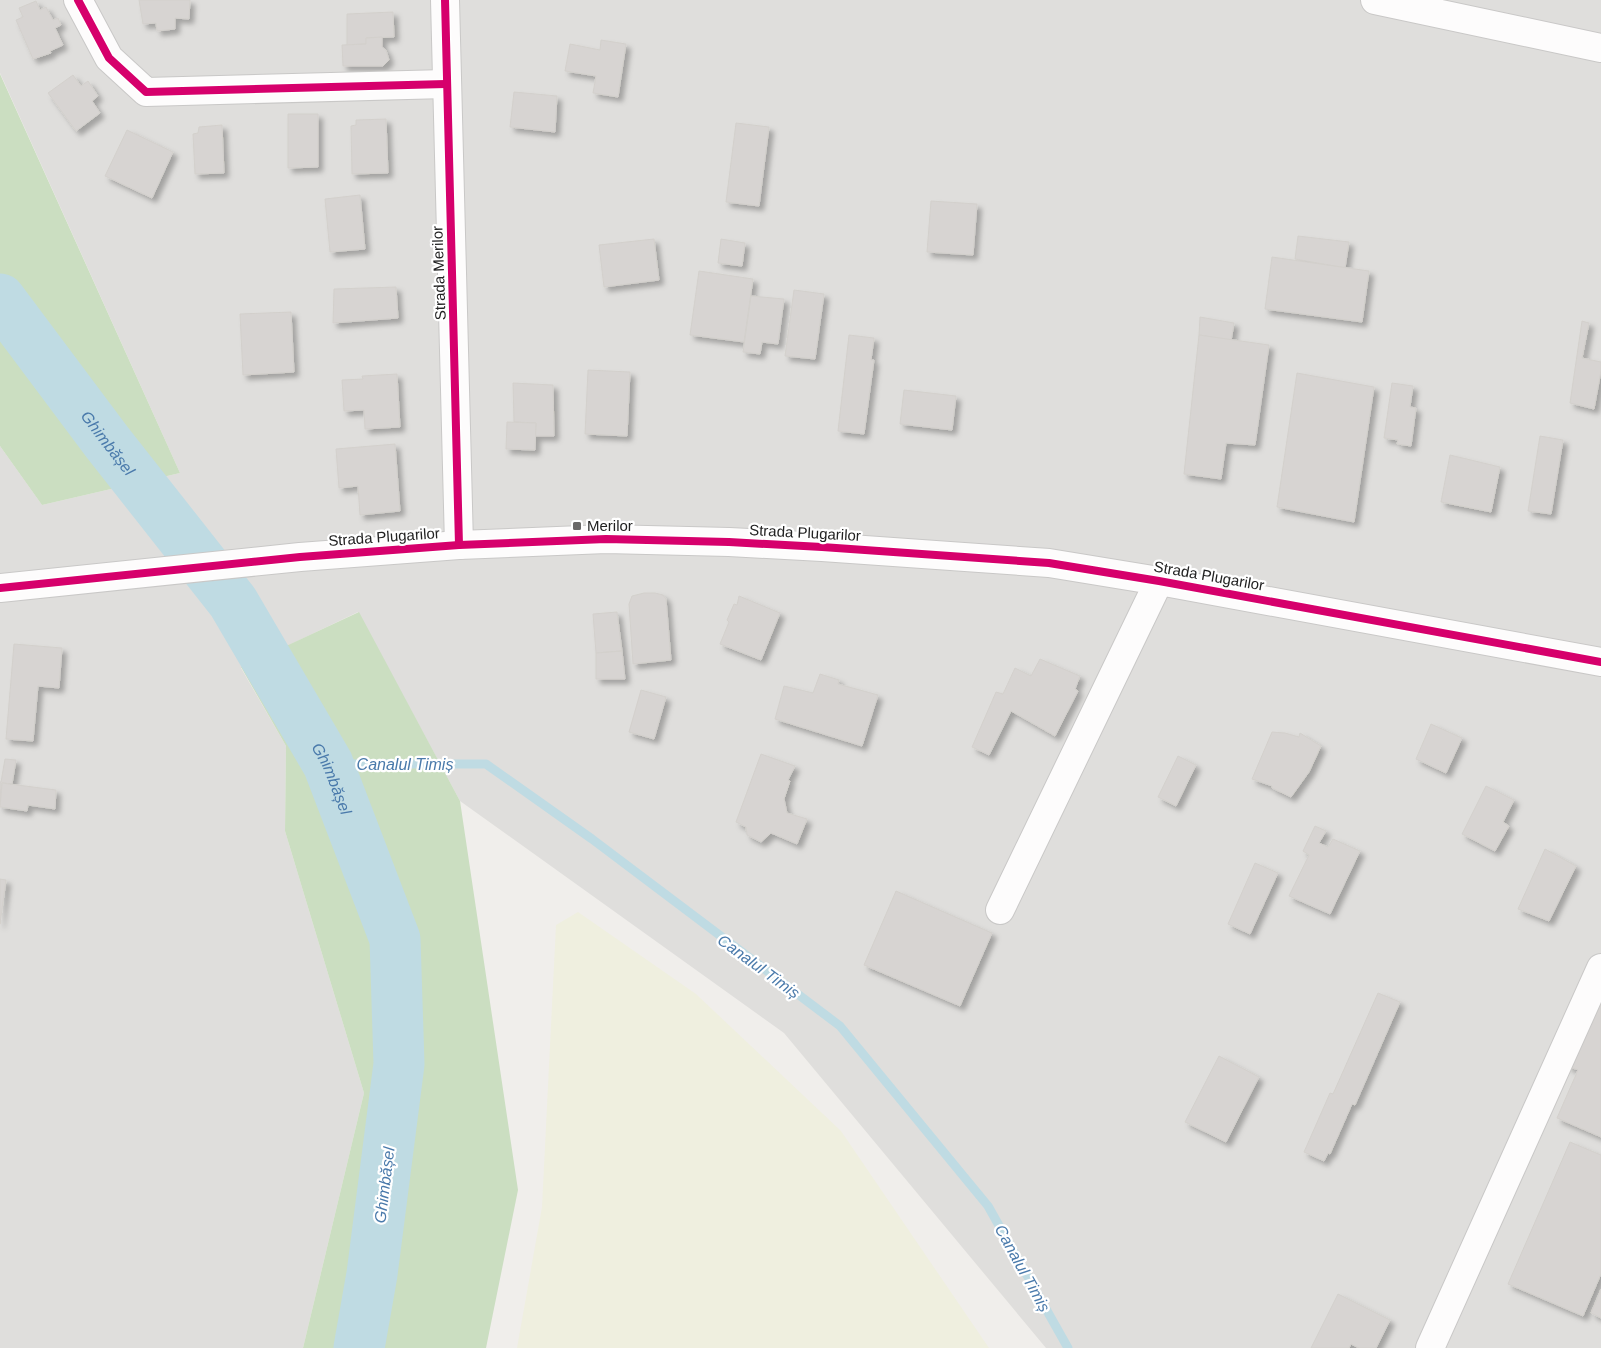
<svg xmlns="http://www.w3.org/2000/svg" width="1601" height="1348" font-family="Arial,sans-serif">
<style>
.residential{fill:#dfdedc}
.farmland{fill:#efefdf}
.forest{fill:#cbdec1}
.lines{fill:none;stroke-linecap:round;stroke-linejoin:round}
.stream{stroke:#bfdbe3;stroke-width:9}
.river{stroke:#bfdbe3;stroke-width:51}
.building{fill:#d7d4d2;stroke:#d3d0cc;filter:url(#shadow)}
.minor-casing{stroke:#c9c8c7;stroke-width:30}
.minor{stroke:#fdfcfc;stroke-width:28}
.cycleway-casing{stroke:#fff;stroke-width:11}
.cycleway{stroke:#d6006c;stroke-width:8}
.poi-dot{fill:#6a6968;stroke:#fff;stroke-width:2}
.labels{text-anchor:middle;stroke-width:4.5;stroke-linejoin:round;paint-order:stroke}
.street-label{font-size:15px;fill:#222;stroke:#fff}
.poi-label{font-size:15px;fill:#222;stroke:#fff;text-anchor:start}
.water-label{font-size:16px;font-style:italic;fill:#4a7aab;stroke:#fff}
</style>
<defs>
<filter id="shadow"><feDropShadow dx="4.5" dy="4.5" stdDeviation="2.5" flood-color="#0004"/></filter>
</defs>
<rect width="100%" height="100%" fill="#f0eeeb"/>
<!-- residential -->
<path class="residential" d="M0,0H1601V1348H1046L784,1033L460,801L358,612L241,668L286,746L285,831L364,1093L303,1348H0V446L42,505L180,473L0,73Z"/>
<!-- farmland -->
<path class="farmland" d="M578,912L696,994L841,1131L989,1348H517L542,1207L556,925Z"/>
<!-- forest -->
<g class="forest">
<path d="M0,73V74L180,473L42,505L0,446Z"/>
<path d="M359,612L460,801L518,1190L486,1348H303L364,1093L285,831L286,746L241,667Z"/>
</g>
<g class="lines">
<!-- stream -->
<path class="stream" d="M328,764H486L592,839L840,1026L988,1206L1068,1348"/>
<!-- river -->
<path class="river" id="s1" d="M0,299L107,442L233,602L328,764L395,939L399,1064L372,1274L359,1348"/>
</g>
<!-- building -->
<g class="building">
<path d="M139,0H190L189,19L175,18V29L157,31L156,23L143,24Z"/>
<path d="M36,1L40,10L46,7L53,20L58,18L61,25L55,28L63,45L50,51L51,53L33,59L16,20L23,17L19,8Z"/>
<path d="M393,12L394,37L366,38V44L347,45V14Z"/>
<path d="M382,37V47L386,50L389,60L383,66H343L342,45L366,44V38Z"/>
<path d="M601,40L626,44L618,97L593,93L596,76L565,71L570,44L600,50Z"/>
<path d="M73,75L81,86L88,81L98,96L92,101L100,113L76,131L48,93Z"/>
<path d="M514,92L557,96L555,132L510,127Z"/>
<path d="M288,114H318V167L288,168Z"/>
<path d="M386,119L388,173L352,174L351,126L356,125V120Z"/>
<path d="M736,123L769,127L759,206L726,202Z"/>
<path d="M222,125L224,173L195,174L193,134L198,133L199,127Z"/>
<path d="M127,130L173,152L152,198L105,176Z"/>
<path d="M360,195L365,249L330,252L325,199Z"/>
<path d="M931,201L977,204L973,255L927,252Z"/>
<path d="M1298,236L1349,242L1345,268L1295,259Z"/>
<path d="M654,239L659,280L604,287L599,245Z"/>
<path d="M721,239L745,243L742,266L718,263Z"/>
<path d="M1272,257L1369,271L1362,322L1265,309Z"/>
<path d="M699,271L753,279L744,342L690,335Z"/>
<path d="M396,287L398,318L333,323L334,289Z"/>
<path d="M794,290L824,294L815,359L785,356Z"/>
<path d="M751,296L784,299L778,344L762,342L760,354L743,352Z"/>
<path d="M291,312L294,372L243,375L240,314Z"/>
<path d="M1200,317L1234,323L1231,341L1199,335Z"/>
<path d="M1582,321L1589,323L1582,358L1601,362V371L1594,409L1570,403Z"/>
<path d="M849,335L874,338L871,360H874L864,434L838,431Z"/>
<path d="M1199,335L1269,345L1255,445L1226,443L1221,479L1184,474Z"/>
<path d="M588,370L630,372L627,436L585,434Z"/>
<path d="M1297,373L1374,387L1354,522L1277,507Z"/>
<path d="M397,374L400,427L365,429L364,410L344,411L342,380L363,379L362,376Z"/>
<path d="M513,383L553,385L554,436H535L536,423L514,422Z"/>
<path d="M1392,383L1413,386L1410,407L1416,408L1411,446L1397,444L1398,440L1384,438Z"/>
<path d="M904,390L956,396L952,430L900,424Z"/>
<path d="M507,422L536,423L535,450L506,449Z"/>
<path d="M1540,436L1563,440L1551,514L1528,511Z"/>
<path d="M395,444L400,511L360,515L358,486L339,488L336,449Z"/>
<path d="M1450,455L1500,467L1491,512L1441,502Z"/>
<path d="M644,593H655L663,595L666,599L671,660L633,664L629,604L632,596Z"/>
<path d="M739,596L780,613L761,660L720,644L729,622L727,620L734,604L737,605Z"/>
<path d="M617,612L622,651L596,653L593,614Z"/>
<path d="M14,644L62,648L59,688L38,686L33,741L6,739Z"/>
<path d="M622,651L625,679H596V653Z"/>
<path d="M1040,659L1080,676L1075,689L1078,691L1055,736L1011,711L989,755L972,747L996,692L1003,694L1015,668L1031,676Z"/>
<path d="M820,674L839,680L838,684L878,695L862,746L775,719L784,686L813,693Z"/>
<path d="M641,690L666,697L654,739L629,732Z"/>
<path d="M1431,724L1462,738L1446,773L1416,759Z"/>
<path d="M1272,732L1285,733L1299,737L1300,733L1321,746L1309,772L1291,797L1272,788V786L1252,779Z"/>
<path d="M761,754L795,766L788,780L790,781L784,799L787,813L807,819L797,844L771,833L761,842L747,835L746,827L736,822Z"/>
<path d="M1178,756L1196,765L1176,806L1158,797Z"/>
<path d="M5,759L16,760L12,784L2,783L0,805V782H1Z"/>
<path d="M2,783L56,790L55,809L28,805L27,811L0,807Z"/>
<path d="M1486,786L1514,800L1503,822L1509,826L1495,851L1462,834Z"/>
<path d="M1315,826L1326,831L1319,843L1328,847L1333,839L1360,851L1330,914L1289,896L1309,855L1303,851Z"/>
<path d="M1545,849L1576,866L1549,921L1518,909Z"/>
<path d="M1255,863L1278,873L1250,934L1228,924Z"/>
<path d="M0,879L6,880L0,924Z"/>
<path d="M896,891L992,933L960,1006L864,965Z"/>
<path d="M1601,989V1137L1557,1118L1578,1070L1567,1066Z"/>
<path d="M1378,993L1400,1002L1355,1105L1352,1104L1330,1154L1328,1153L1324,1161L1304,1152L1330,1093L1333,1094Z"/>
<path d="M1219,1056L1259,1077L1226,1142L1185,1122Z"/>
<path d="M1570,1142L1601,1155V1274L1583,1316L1508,1284Z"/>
<path d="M1601,1289V1318L1591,1313Z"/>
<path d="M1338,1294L1390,1320L1376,1348H1359L1351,1344L1349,1348H1311Z"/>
</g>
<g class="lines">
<!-- minor casing -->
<g class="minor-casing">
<g id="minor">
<path d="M78,0L109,58L146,92L446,84"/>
<path d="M445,0L459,545"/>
<path d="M1375,0L1601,48"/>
<path d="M0,588L300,557L459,545L606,539L729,542L822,547L1049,563L1159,581L1601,662"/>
<path d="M1000,910L1159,581"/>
<path d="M1430,1348L1601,968"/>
</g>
</g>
<!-- minor -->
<use href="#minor" class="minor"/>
<!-- cycleway casing -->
<g class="cycleway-casing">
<g id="cycleway">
<path d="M78,0L109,58L146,92L446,84"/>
<path d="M445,0L459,545"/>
<path d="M0,588L300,557L459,545L606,539L729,542L822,547L1049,563L1159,581L1601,662"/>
</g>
</g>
<!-- cycleway -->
<use href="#cycleway" class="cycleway"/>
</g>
<!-- markers -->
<rect class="poi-dot" x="572" y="521" width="10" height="10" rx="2.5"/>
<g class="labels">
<!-- street labels -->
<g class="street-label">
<text transform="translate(439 273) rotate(-92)" y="5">Strada Merilor</text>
<text transform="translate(805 533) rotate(3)" y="5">Strada Plugarilor</text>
<text transform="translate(384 537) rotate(-4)" y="5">Strada Plugarilor</text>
<text transform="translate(1209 576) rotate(10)" y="5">Strada Plugarilor</text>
</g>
<!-- poi labels -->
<g class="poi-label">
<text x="587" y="531">Merilor</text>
</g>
<!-- water labels -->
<g class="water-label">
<text dy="6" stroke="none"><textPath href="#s1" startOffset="180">Ghimbășel</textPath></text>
<text x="405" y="770">Canalul Timiș</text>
<text dy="6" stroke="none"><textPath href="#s1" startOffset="585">Ghimbășel</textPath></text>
<text transform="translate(759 966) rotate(36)" y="6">Canalul Timiș</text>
<text transform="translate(384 1185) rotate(-83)" y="6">Ghimbășel</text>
<text transform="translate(1023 1268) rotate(61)" y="6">Canalul Timiș</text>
</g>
</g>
</svg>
